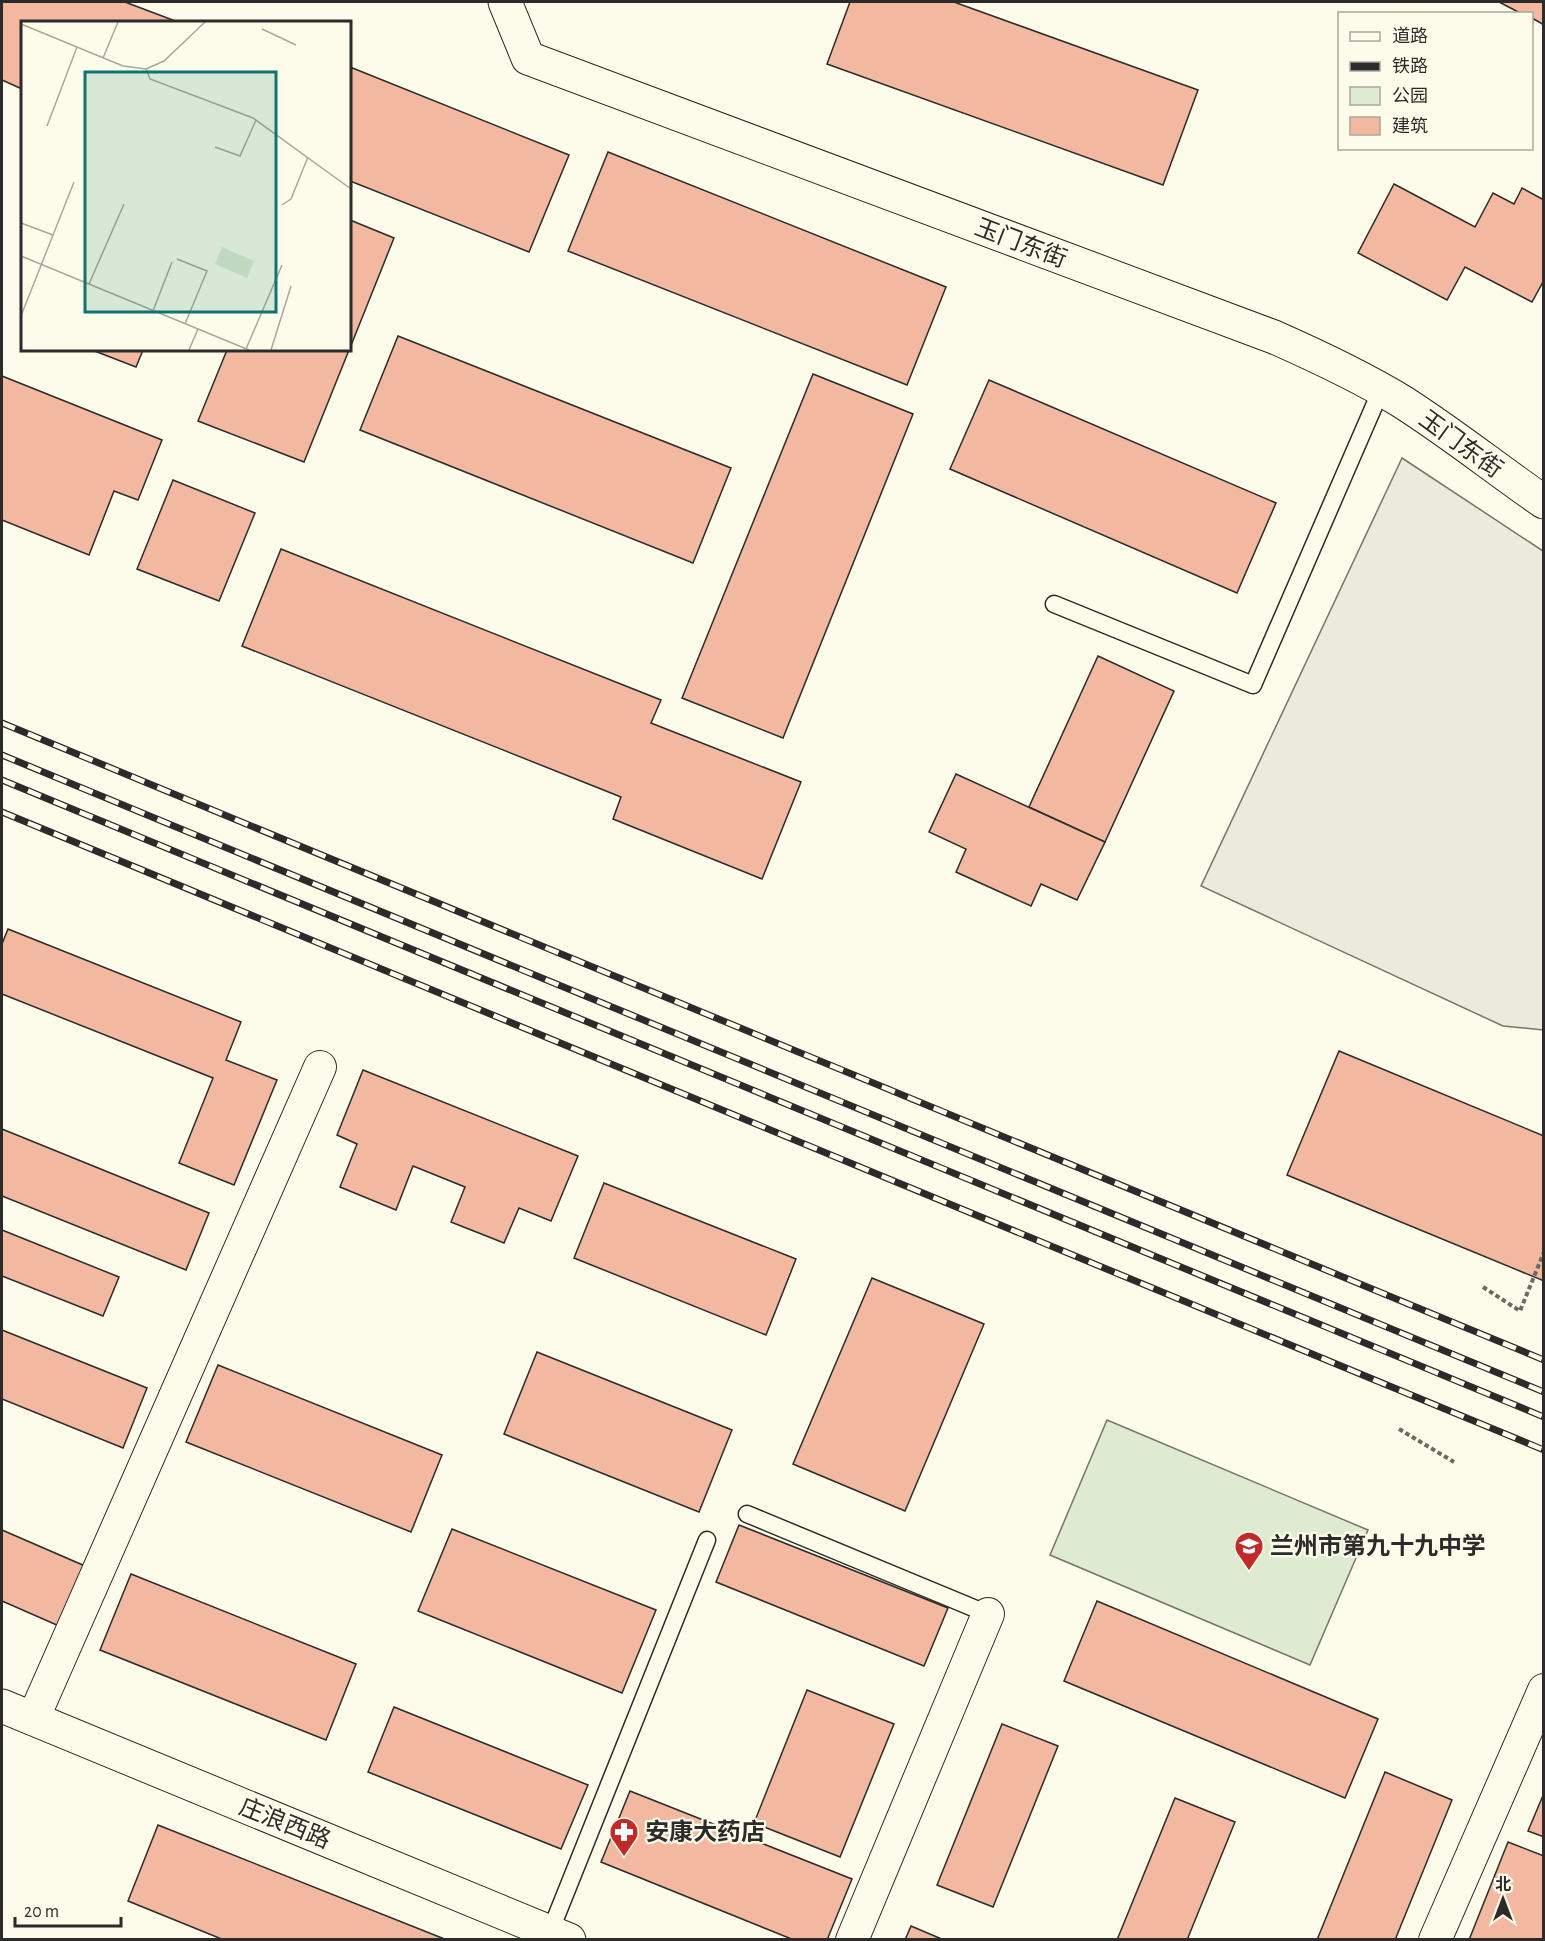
<svg xmlns="http://www.w3.org/2000/svg" width="1545" height="1941" font-family="'Alegreya Sans','Noto Sans SC',sans-serif">
<style>
.green{fill:#deebd1;stroke:#74746e;stroke-width:1.5}
.parking{fill:#eceadb;stroke:#74746e;stroke-width:1.5}
.building{fill:#f2b8a0;stroke:#2b2b2b;stroke-width:1.5}
.lines{fill:none;stroke-linecap:round;stroke-linejoin:round}
.lane-casing{stroke:#2b2b2b;stroke-width:19}
.street-casing{stroke:#2b2b2b;stroke-width:34}
.secondary-casing{stroke:#2b2b2b;stroke-width:35}
.path{stroke:#6a6964;stroke-width:4;stroke-dasharray:4.5 3;stroke-linecap:butt}
.lane{stroke:#fdfbea;stroke-width:16}
.street{stroke:#fdfbea;stroke-width:32}
.secondary{stroke:#fdfbea;stroke-width:33}
.rail-casing{stroke:#2b2b2b;stroke-width:7}
.rail{stroke:#fdfbea;stroke-width:4.5;stroke-dasharray:14;stroke-linecap:butt}
.labels{text-anchor:middle;stroke-width:4.5;stroke-linejoin:round;paint-order:stroke}
.street-label{font-size:24px;fill:#2b2b2b;stroke:#fdfbea}
.poi-label{font-size:24px;font-weight:bold;fill:#2b2b2b;stroke:#fdfbea;text-anchor:start}
.inset-road{fill:none;stroke:#a9a89e;stroke-width:1.5}
.view{fill:#0f766e;fill-opacity:0.15;stroke:#0f766e;stroke-width:3}
.inset-edge{fill:none;stroke:#2b2b2b;stroke-width:3}
</style>
<rect width="100%" height="100%" fill="#fdfbea"/>
<!-- green -->
<path class="green" d="M1107,1420L1368,1530L1310,1665L1050,1555Z"/>
<!-- parking -->
<path class="parking" d="M1402,458L1543,551V1030L1503,1026L1201,886Z"/>
<!-- building -->
<g class="building">
<path d="M2,2H125L178,22H22V89L2,80Z"/>
<path d="M850,2H954L1198,90L1163,185L827,64Z"/>
<path d="M1499,2H1544V25L1532,18V14H1522Z"/>
<path d="M350,67L569,155L529,252L350,181Z"/>
<path d="M608,152L946,287L907,385L568,251Z"/>
<path d="M1394,184L1475,227L1493,193L1514,204L1522,188L1544,200V280L1532,302L1465,267L1447,300L1358,253Z"/>
<path d="M350,220L394,238L350,348Z"/>
<path d="M398,336L731,468L693,563L360,430Z"/>
<path d="M92,350H143L136,367Z"/>
<path d="M227,350H349L304,462L198,421Z"/>
<path d="M813,374L913,414L783,738L682,698Z"/>
<path d="M2,376L162,440L138,500L114,491L89,555L2,520Z"/>
<path d="M989,380L1276,503L1237,593L950,469Z"/>
<path d="M173,480L255,513L219,601L137,569Z"/>
<path d="M281,549L661,700L651,723L801,782L762,879L613,819L621,797L242,646Z"/>
<path d="M1098,656L1174,691L1105,842L1029,807Z"/>
<path d="M956,774L1105,842L1077,900L1041,884L1031,906L956,872L966,849L929,832Z"/>
<path d="M8,929L241,1022L226,1060L277,1080L234,1185L179,1163L213,1078L2,994V944Z"/>
<path d="M1339,1051L1544,1136V1281L1287,1175Z"/>
<path d="M363,1070L578,1156L551,1221L519,1208L504,1243L451,1222L465,1187L413,1166L396,1210L340,1187L357,1144L337,1135Z"/>
<path d="M2,1129L209,1213L186,1270L2,1196Z"/>
<path d="M604,1183L796,1259L766,1335L574,1258Z"/>
<path d="M2,1230L119,1277L103,1316L2,1276Z"/>
<path d="M872,1278L984,1324L905,1511L793,1464Z"/>
<path d="M2,1330L147,1388L123,1448L2,1399Z"/>
<path d="M537,1352L732,1430L699,1512L504,1434Z"/>
<path d="M218,1365L442,1455L411,1532L186,1442Z"/>
<path d="M739,1525L948,1608L924,1666L716,1582Z"/>
<path d="M452,1529L656,1610L622,1693L418,1611Z"/>
<path d="M2,1530L85,1566L59,1626L2,1601Z"/>
<path d="M131,1574L356,1664L326,1740L100,1650Z"/>
<path d="M1097,1601L1378,1719L1345,1798L1064,1681Z"/>
<path d="M807,1690L894,1724L840,1857L754,1823Z"/>
<path d="M394,1707L588,1785L561,1849L368,1772Z"/>
<path d="M1002,1724L1058,1746L993,1907L937,1885Z"/>
<path d="M1385,1772L1452,1800L1395,1940H1317Z"/>
<path d="M630,1791L852,1879L827,1940H794L601,1862Z"/>
<path d="M1544,1793V1837L1528,1831Z"/>
<path d="M1175,1798L1235,1822L1187,1940H1117Z"/>
<path d="M158,1825L447,1940H224L128,1901Z"/>
<path d="M1508,1842L1544,1856V1940H1469Z"/>
<path d="M911,1926L944,1940H905Z"/>
</g>
<g class="lines">
<!-- lane casing -->
<g class="lane-casing">
<g id="lane">
<path d="M1054,604L1253,685L1381,390"/>
<path d="M747,1514L988,1614"/>
<path d="M550,1932L707,1540"/>
</g>
</g>
<!-- street casing -->
<g class="street-casing">
<g id="street">
<path d="M33,1719L320,1067"/>
<path d="M852,1940L988,1614"/>
<path d="M1435,1940L1544,1690"/>
</g>
</g>
<!-- secondary casing -->
<g class="secondary-casing">
<g id="secondary">
<path d="M505,2L528,58L1274,337C1317,356 1360,376 1401,401C1450,432 1496,469 1544,502"/>
<path d="M2,1706L569,1940"/>
</g>
</g>
<!-- path -->
<g class="path">
<path d="M1483,1287L1520,1311L1544,1252"/>
<path d="M1399,1429L1454,1462"/>
</g>
<!-- lane -->
<use href="#lane" class="lane"/>
<!-- street -->
<use href="#street" class="street"/>
<!-- secondary -->
<use href="#secondary" class="secondary"/>
<!-- rail casing -->
<g class="rail-casing">
<g id="rail">
<path d="M2,723L1544,1360"/>
<path d="M2,755L1544,1392"/>
<path d="M2,780L1544,1417"/>
<path d="M2,812L1544,1450"/>
</g>
</g>
<!-- rail -->
<use href="#rail" class="rail"/>
</g>
<!-- icons -->
<defs>
<g id="school-pin" transform="scale(1.5)"><path d="M0 17L-7.5 6A9.5 9.5 0 1 1 7.5 6Z" fill="#c62828" stroke="#fdfbea"/><path d="M0-5L7-2L0 1L-7-2ZM-4 1L0 2.5L4 1V4Q0 6-4 4Z" fill="#fff"/></g>
<g id="pharmacy-pin" transform="scale(1.5)"><path d="M0 17L-7.5 6A9.5 9.5 0 1 1 7.5 6Z" fill="#c62828" stroke="#fdfbea"/><path d="M-2-6h4v4h4v4h-4v4h-4v-4h-4v-4h4Z" fill="#fff"/></g>
</defs>
<g fill-rule="evenodd">
<use href="#school-pin" x="1249" y="1546"/>
<use href="#pharmacy-pin" x="624" y="1832"/>
</g>
<g class="labels">
<!-- street labels -->
<g class="street-label">
<text transform="translate(1021 243) rotate(21)" y="8">玉门东街</text>
<text transform="translate(1461 444) rotate(36)" y="8">玉门东街</text>
<text transform="translate(285 1823) rotate(22)" y="8">庄浪西路</text>
</g>
<!-- poi labels -->
<g class="poi-label">
<text x="1270" y="1554">兰州市第九十九中学</text>
<text x="645" y="1840">安康大药店</text>
</g>
</g>
<!-- overview -->
<g transform="translate(21 21)">
<rect width="330" height="330" fill="#fdfbea"/>
<path d="M201,226L233,240L226,257L194,243Z" fill="#deebd1"/>
<path class="inset-road" d="M0,3L102,45L125,48L143,40L184,1M241,8L275,24M82,37L97,1M125,48L129,58L232,97L330,168M26,105L56,26M194,126L219,135L235,99M261,184L270,178L287,136M0,202L32,214M0,235L228,329M156,238L186,250L164,303M68,263L103,183M132,290L151,241M0,295L53,161M225,328L261,244M168,329L177,308M250,329L270,265"/>
<path class="view" d="M64,51H255V291H64Z"/>
<rect width="330" height="330" class="inset-edge"/>
</g>
<!-- border -->
<rect width="1545" height="1941" fill="none" stroke="#2b2b2b" stroke-width="6"/>
<!-- legend -->
<rect x="1338" y="12" width="195" height="138" fill="#fdfbea" stroke="#a9a89e" stroke-width="1.5"/>
<rect x="1350" y="32" width="30" height="9" fill="#fdfbea" stroke="#a9a89e" stroke-width="1.5"/>
<text x="1392" y="42" font-size="18" fill="#2b2b2b">道路</text>
<rect x="1350" y="62" width="30" height="9" fill="#2b2b2b" stroke="#a9a89e" stroke-width="1.5"/>
<text x="1392" y="72" font-size="18" fill="#2b2b2b">铁路</text>
<rect x="1350" y="87" width="30" height="18" fill="#deebd1" stroke="#a9a89e" stroke-width="1.5"/>
<text x="1392" y="102" font-size="18" fill="#2b2b2b">公园</text>
<rect x="1350" y="117" width="30" height="18" fill="#f2b8a0" stroke="#a9a89e" stroke-width="1.5"/>
<text x="1392" y="132" font-size="18" fill="#2b2b2b">建筑</text>
<!-- north arrow -->
<g transform="translate(1503 1899)" stroke="#fdfbea" stroke-width="4.5" paint-order="stroke">
<path d="M0-4.5L10 22L0 15L-10 22Z" fill="#2b2b2b"/>
<text y="-9" font-size="16" font-weight="bold" text-anchor="middle" fill="#2b2b2b">北</text>
</g>
<!-- scale -->
<path d="M15 1917v9h106v-9" fill="none" stroke="#2b2b2b" stroke-width="3"/>
<text x="24" y="1917" font-size="18" fill="#2b2b2b" stroke="#fdfbea" stroke-width="4.5" paint-order="stroke">20 m</text>
</svg>
